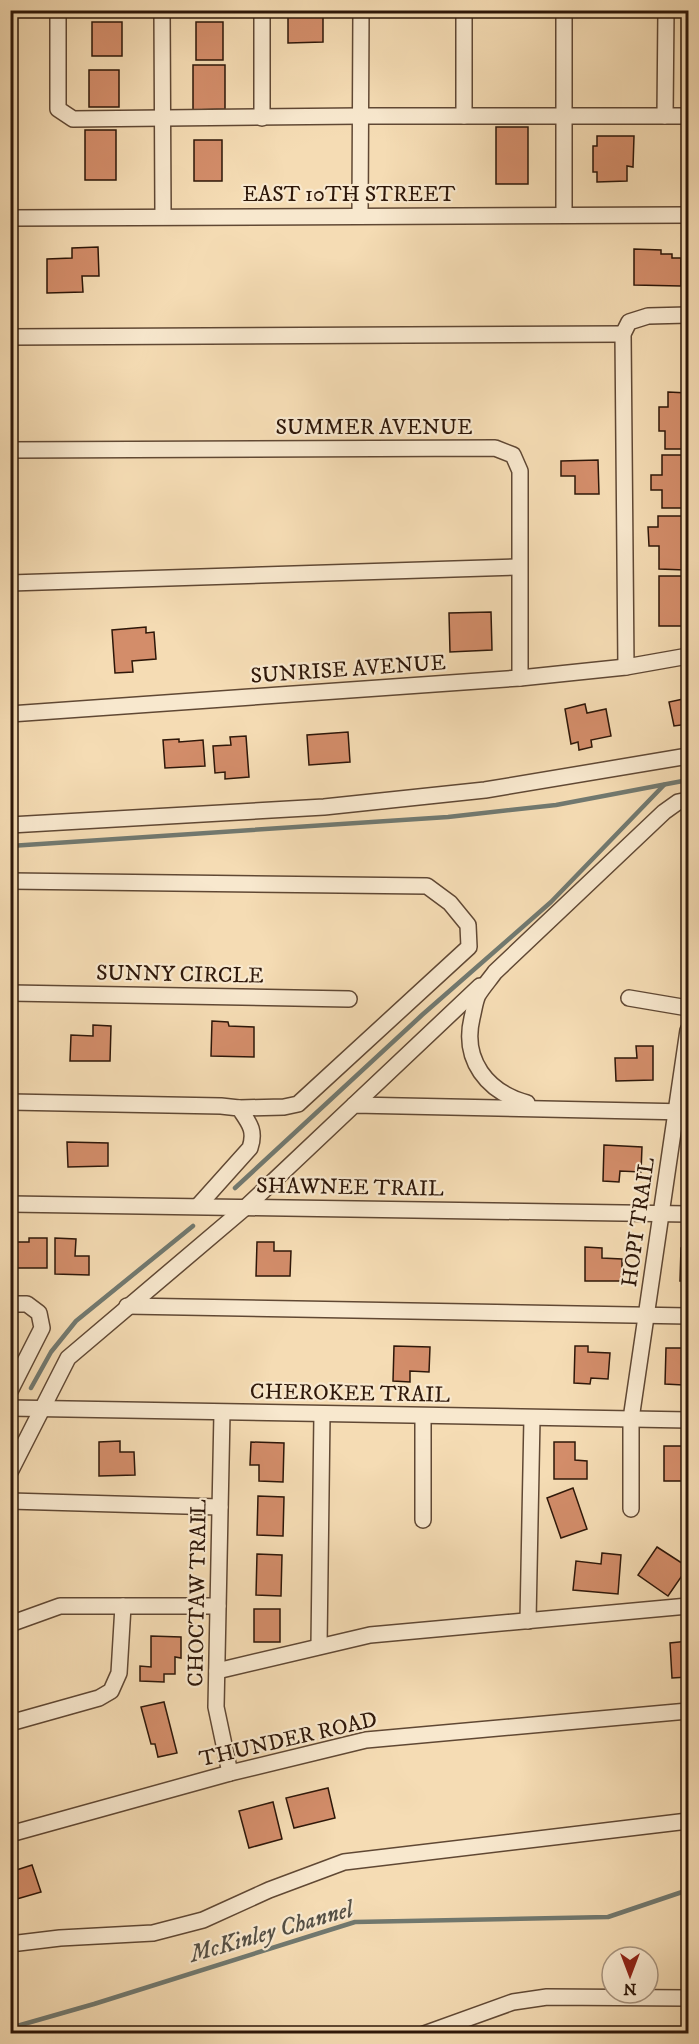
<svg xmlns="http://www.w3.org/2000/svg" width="699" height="2044" font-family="'IM FELL DW Pica',serif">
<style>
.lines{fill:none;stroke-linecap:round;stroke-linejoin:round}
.stream{stroke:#717970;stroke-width:4.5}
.building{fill:#d38d6a;stroke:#2e1709;stroke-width:1.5}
.minor-casing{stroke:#604834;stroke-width:18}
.minor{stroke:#f8e8ce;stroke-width:15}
.labels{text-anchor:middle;stroke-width:4.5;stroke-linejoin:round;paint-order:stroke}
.street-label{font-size:22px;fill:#2e1709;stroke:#f8e8ce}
.water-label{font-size:24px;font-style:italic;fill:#555045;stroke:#f8e8ce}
</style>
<rect width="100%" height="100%" fill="#f5dcb4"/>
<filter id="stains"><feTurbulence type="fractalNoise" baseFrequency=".00333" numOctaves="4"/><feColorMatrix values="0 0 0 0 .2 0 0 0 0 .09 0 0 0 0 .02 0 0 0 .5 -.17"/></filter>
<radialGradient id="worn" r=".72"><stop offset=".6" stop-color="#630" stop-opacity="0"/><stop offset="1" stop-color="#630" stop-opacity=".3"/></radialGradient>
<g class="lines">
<!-- stream -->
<g class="stream">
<path d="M10,846L448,817L556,805L688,780"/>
<path d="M235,1188L422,1015L551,902L664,785"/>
<path d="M31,1388L51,1352L76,1321L193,1226"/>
<path d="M10,1430L15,1422"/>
<path d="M10,2028L94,2004L355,1922L608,1917L688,1890"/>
</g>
</g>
<!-- building -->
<g class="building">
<path d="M288,10H323V42L288,43Z"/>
<rect x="92" y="22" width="30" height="34"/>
<rect x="196" y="22" width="27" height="38"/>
<path d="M193,65H225V109L193,110Z"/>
<rect x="89" y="70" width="30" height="37"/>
<rect x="496" y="127" width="32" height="57"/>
<rect x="85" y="130" width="31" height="50"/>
<path d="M597,136H634L633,167L627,166V181L597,182V172H593V146H597Z"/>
<rect x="194" y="140" width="28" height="41"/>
<path d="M98,247L99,276H82L83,292L47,293V259L72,258V248Z"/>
<path d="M634,249L661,250V254H672V258H681V286L634,285Z"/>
<path d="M668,392L688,393V449H665V431H659V407H668Z"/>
<path d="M662,455H688V508H662V490H651V475H662Z"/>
<path d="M598,460L599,494H575V476H561V461Z"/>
<path d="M658,516H688V552H684L685,570L659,569V546H649L648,527H658Z"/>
<path d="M659,576H688L687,626H659Z"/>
<path d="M491,612L492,650L450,652L449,613Z"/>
<path d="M146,627V633L154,632L156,659L132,661L133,672L115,673L112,630Z"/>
<path d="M688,698V724L674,726L669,702Z"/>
<path d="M585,704L587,713L606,709L611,736L591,740L592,747L579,750L578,742L571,744L565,709Z"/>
<path d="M348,732L350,762L309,765L307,735Z"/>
<path d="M246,736L249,777L225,779V772L215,773L213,746L231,745L230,737Z"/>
<path d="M179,739V742L203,740L205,766L165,768L163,740Z"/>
<path d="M212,1021L228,1022L229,1026L254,1027V1057L211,1056Z"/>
<path d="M93,1025L111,1026L110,1061H70L71,1035L93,1036Z"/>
<path d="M636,1046H653V1080L616,1081L615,1058H637Z"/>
<path d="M67,1142L108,1143V1166L68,1167Z"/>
<path d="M604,1145L642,1147L641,1172L620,1171L619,1182L603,1181Z"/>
<path d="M29,1238H47V1268H12V1242H29Z"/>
<path d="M55,1238L76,1239L75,1256H89V1275L55,1274Z"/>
<path d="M257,1242H274V1251H291L290,1276H256Z"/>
<path d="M585,1247L602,1248V1258L622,1259V1281H585Z"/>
<path d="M681,1248H688V1281H680Z"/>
<path d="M394,1346L430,1347L429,1372L410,1371V1382L393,1381Z"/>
<path d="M575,1346H588V1352L610,1353L608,1379L591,1378L590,1384L574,1383Z"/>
<path d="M666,1348H688V1373H683V1385L665,1384Z"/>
<path d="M120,1441V1452H134L135,1475L99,1476V1442Z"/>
<path d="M251,1442L284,1443L283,1482L259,1481V1465H250Z"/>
<path d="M554,1442H575V1460L587,1461V1479H554Z"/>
<rect x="664" y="1446" width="24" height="35"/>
<path d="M573,1488L587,1529L561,1538L547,1498Z"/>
<path d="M258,1496L284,1497L283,1536L257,1535Z"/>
<rect x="682" y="1497" width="6" height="35"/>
<path d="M657,1547L688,1567L668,1596L638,1575Z"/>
<path d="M602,1553L621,1555L618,1594L573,1590L576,1561L601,1564Z"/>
<path d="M257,1554L282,1555L281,1596L256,1595Z"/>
<rect x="254" y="1609" width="26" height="33"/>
<path d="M151,1636L181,1637V1658L175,1657V1674H164V1682L140,1681V1666L151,1667Z"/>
<path d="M688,1641V1677L672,1678L670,1643Z"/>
<path d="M164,1702L177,1753L158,1757L155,1744H151L141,1707Z"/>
<path d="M328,1788L335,1818L294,1828L286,1798Z"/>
<path d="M273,1802L282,1839L249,1848L239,1811Z"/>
<path d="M32,1865L41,1892L10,1901V1872Z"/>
</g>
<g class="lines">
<!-- minor casing -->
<g class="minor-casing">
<g id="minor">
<path d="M58,10V109L73,119L361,116H688"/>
<path d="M162,10L163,216"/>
<path d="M262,10V118"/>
<path d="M564,10V214"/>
<path d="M464,116V10"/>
<path d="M665,116L666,10"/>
<path d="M360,216L361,10"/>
<path d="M10,218L688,215"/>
<path d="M10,337L623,334"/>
<path d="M10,450L495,448L513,455L520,471V678"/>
<path d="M10,583L519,567"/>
<path d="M626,667L623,334L629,322L648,316L688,315"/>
<path d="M10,714L520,678L626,667L688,656"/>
<path d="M10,825L324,807L485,790L688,756"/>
<path d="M10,881L427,886L450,903L468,925L469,947L298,1104L284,1107L239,1108"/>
<path d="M10,993L349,999"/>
<path d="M629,998L688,1008"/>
<path d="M10,1102L221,1106L239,1108C249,1123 256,1130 250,1148L198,1206"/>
<path d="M527,1103C487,1092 462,1060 472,1018C474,1010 475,1001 478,995C483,987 490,979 495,972L664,812L678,802L688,800"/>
<path d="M354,1105L480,986"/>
<path d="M10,1204L688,1214"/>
<path d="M10,1304H27L39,1313L42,1328L10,1391"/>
<path d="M127,1306L688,1316"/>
<path d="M10,1408L688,1420"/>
<path d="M222,1413L216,1707L230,1773"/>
<path d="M10,1472L68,1358L246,1207L354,1105L688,1112"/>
<path d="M10,1501L220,1507"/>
<path d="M631,1509V1419L688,1030"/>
<path d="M423,1520V1416"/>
<path d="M528,1621L532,1418"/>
<path d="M10,1624L60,1606H218"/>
<path d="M319,1646L322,1414"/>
<path d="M217,1671L370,1635L688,1606"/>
<path d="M10,1723L99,1698L111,1691L119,1673L123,1606"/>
<path d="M10,1834L230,1773L366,1740L688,1711"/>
<path d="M10,1944L60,1938L153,1933L203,1920L269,1890L344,1862L688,1821"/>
<path d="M424,2034L513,2002L547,1997L688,1998"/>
</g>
</g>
<!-- minor -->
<use href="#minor" class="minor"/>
</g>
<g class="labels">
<!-- street labels -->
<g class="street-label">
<text x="349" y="201">EAST 10TH STREET</text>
<text x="374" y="434">SUMMER AVENUE</text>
<text transform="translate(348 668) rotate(-4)" y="8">SUNRISE AVENUE</text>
<text transform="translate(180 973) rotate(1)" y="8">SUNNY CIRCLE</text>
<text transform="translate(350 1186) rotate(1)" y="8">SHAWNEE TRAIL</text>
<text transform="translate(637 1222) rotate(-82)" y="8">HOPI TRAIL</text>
<text transform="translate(350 1392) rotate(1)" y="8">CHEROKEE TRAIL</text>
<text transform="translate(196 1593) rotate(-89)" y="8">CHOCTAW TRAIL</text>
<text transform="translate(288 1738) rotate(-13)" y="8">THUNDER ROAD</text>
</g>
<!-- water labels -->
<g class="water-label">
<text transform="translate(271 1931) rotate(-16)" y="8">McKinley Channel</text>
</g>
</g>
<!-- margin -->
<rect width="699" height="2044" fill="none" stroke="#f5dcb4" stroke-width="36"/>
<rect x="12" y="12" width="675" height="2020" fill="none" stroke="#2e1709" stroke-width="3"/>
<rect x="18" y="18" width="663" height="2008" fill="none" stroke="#2e1709" stroke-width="1.5"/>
<!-- north arrow -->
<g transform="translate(630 1975) rotate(180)"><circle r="28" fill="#f8e8ce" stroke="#a7947f" stroke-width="1.5"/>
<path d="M0-4.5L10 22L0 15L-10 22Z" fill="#8f2418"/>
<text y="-9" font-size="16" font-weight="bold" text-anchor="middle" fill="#2e1709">N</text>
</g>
<rect width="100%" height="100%" filter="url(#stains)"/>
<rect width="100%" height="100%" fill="url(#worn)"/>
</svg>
